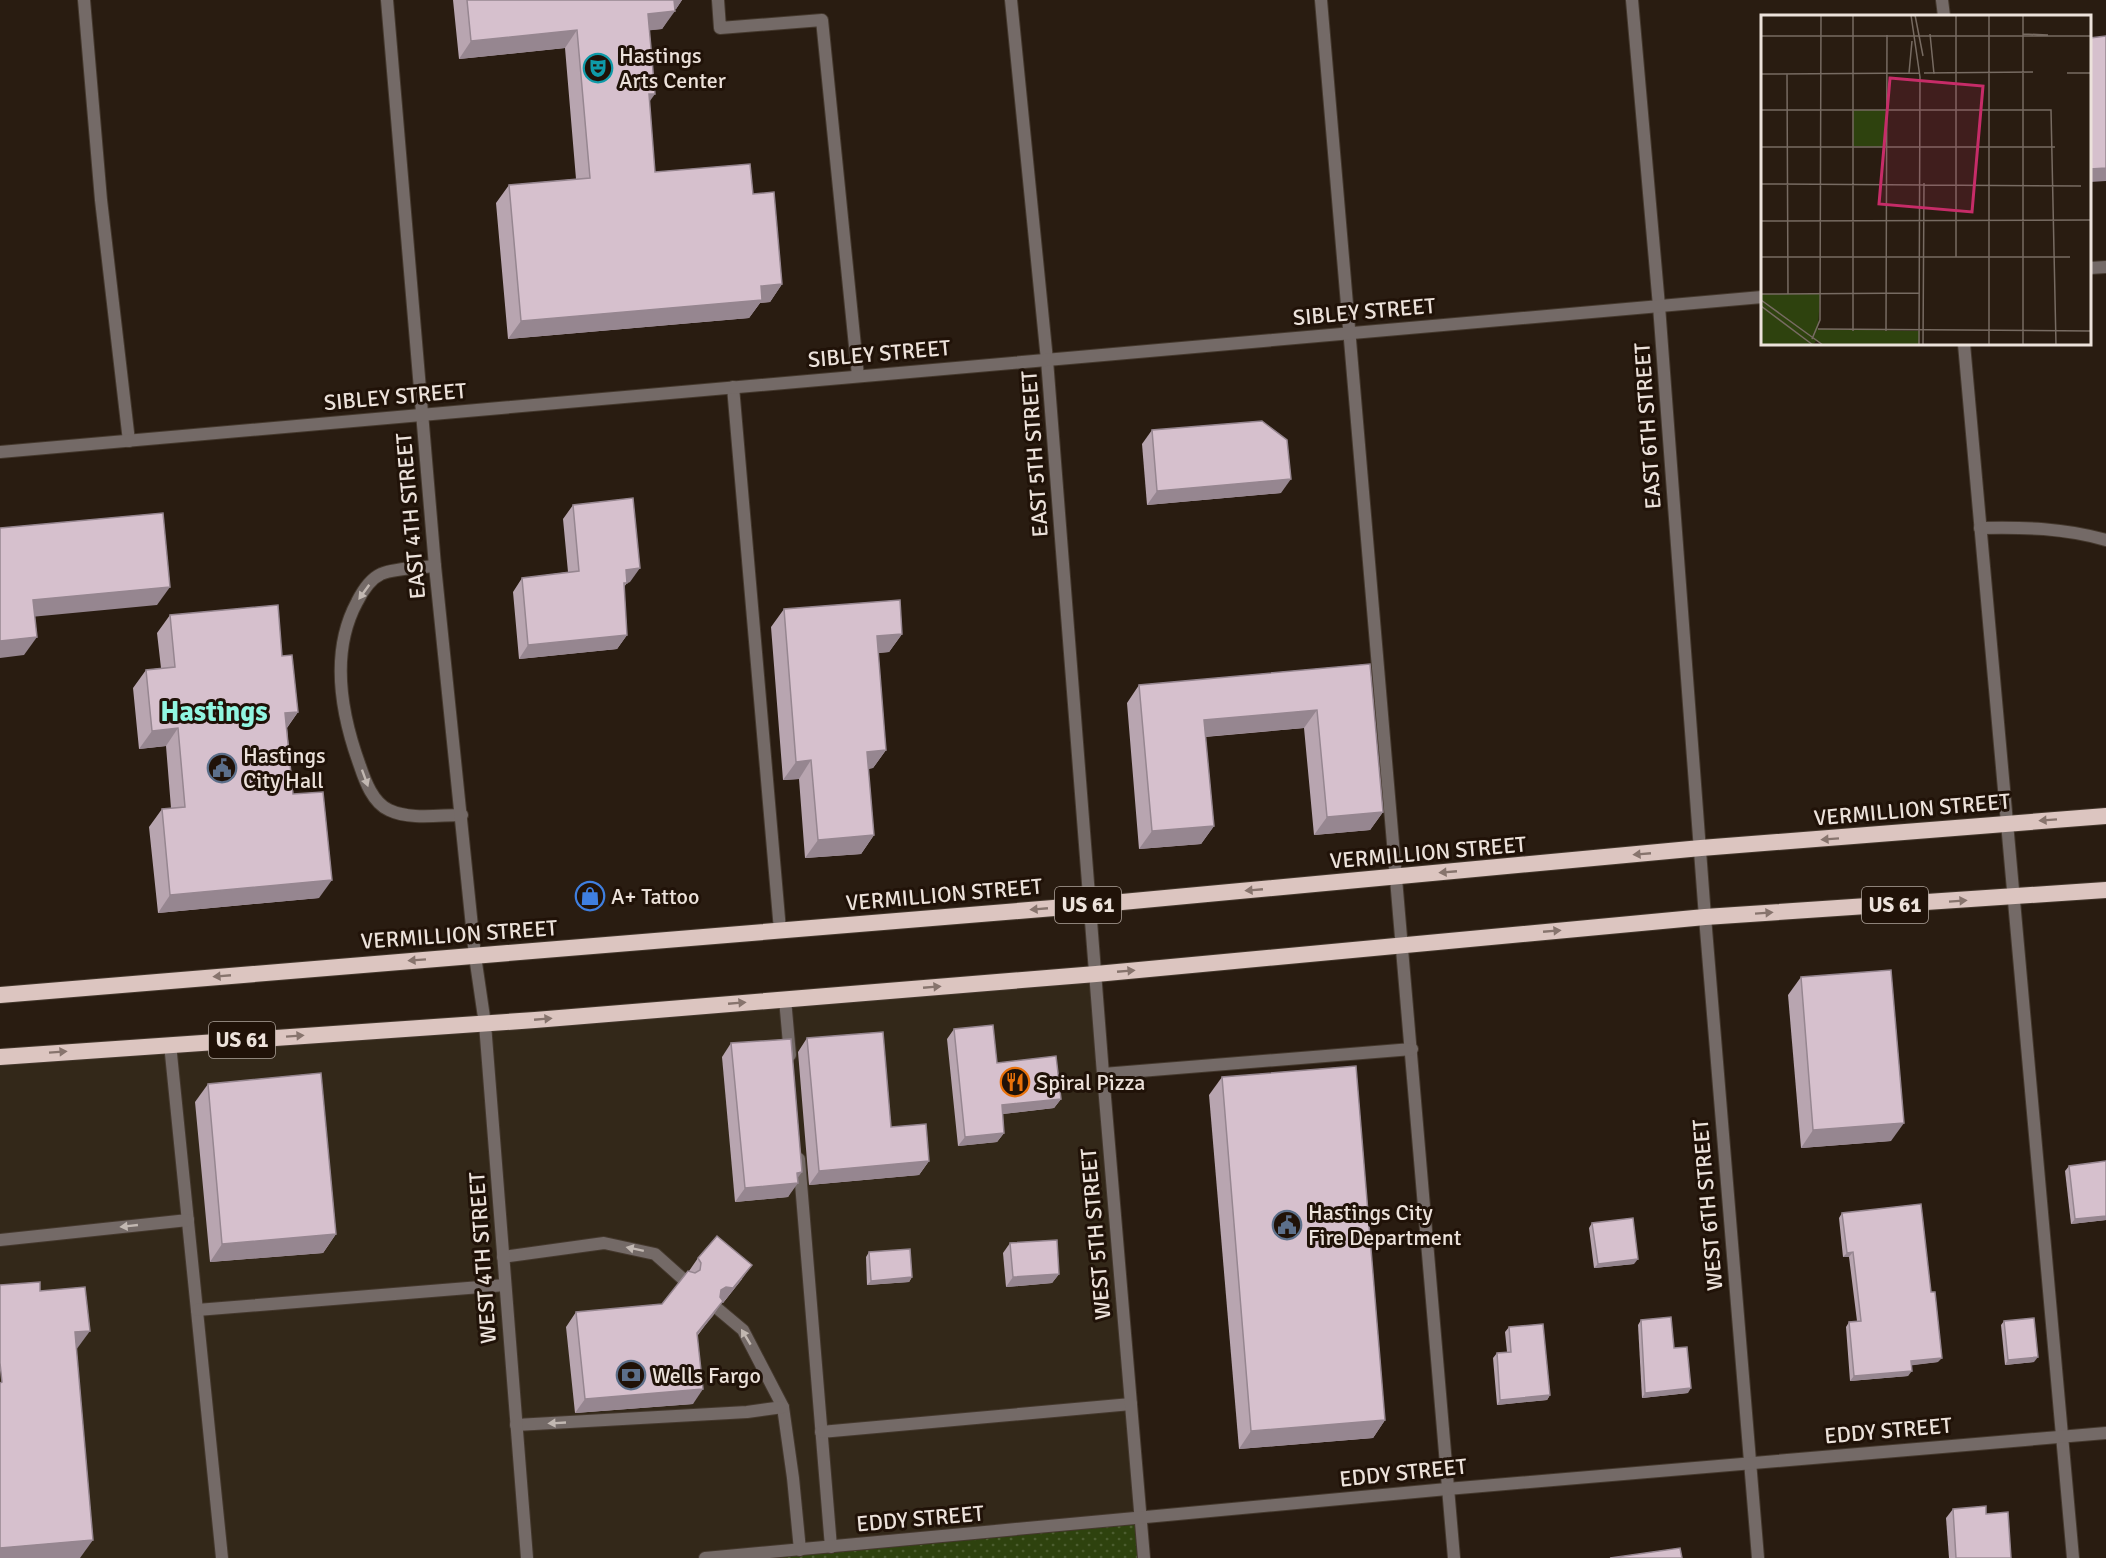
<svg xmlns="http://www.w3.org/2000/svg" width="2106" height="1558" font-family="Signika,sans-serif">
<style>
.commercial{fill:#332819}
.park{fill:url(#park-dots)}
.lines{fill:none;stroke-linecap:round;stroke-linejoin:round}
.service-casing{stroke:#44382d;stroke-width:14}
.minor-casing{stroke:#44382d;stroke-width:14}
.tertiary-casing{stroke:#44382d;stroke-width:14}
.trunk-casing{stroke:#44382d;stroke-width:18}
.service{stroke:#746a67;stroke-width:12}
.minor{stroke:#746a67;stroke-width:12}
.tertiary{stroke:#746a67;stroke-width:12}
.trunk{stroke:#dcc5c0;stroke-width:16}
.wall{fill:#b8a5b0}
.shaded-wall{fill:#968690}
.building{fill:#d6c0cd;stroke:#968690;stroke-width:1.5}
.oneway{fill:#c2b8b2}
.oneway2{fill:#87746d}
.labels{text-anchor:middle;stroke-width:6;stroke-linejoin:round;paint-order:stroke}
.shield{fill:#201208;stroke:#afa49c;stroke-width:1.5}
.shield-label{font-size:21px;font-weight:bold;fill:#ece2db}
.poi-label{font-size:22px;fill:#ece2db;stroke:#201208;text-anchor:start}
.street-label{font-size:22px;fill:#ece2db;stroke:#201208}
.district-label{font-size:28px;font-weight:bold;fill:#91f6e1;stroke:#201208}
.inset-road{fill:none;stroke:#776b62;stroke-width:1.5}
.view{fill:#c62c68;fill-opacity:0.15;stroke:#c62c68;stroke-width:3}
.inset-edge{fill:none;stroke:#ece2db;stroke-width:3}
</style>
<defs>
<pattern id="park-dots" width="8" height="8" patternUnits="userSpaceOnUse" patternTransform="scale(1.5)"><rect width="8" height="8" fill="#2e420e"/><path d="M2 2h.1M6 6h.1" fill="none" stroke="#4c5d30" stroke-width="1.8" stroke-linecap="round"/></pattern>
</defs>
<rect width="100%" height="100%" fill="#291c11"/>
<!-- commercial -->
<path class="commercial" d="M1096,974L1140,1519L705,1558H0V1055Z"/>
<!-- park -->
<path class="park" d="M1140,1519L1144,1558H705Z"/>
<g class="lines">
<!-- service casing -->
<g class="service-casing">
<g id="service">
<path d="M84,0L101,200L129,441"/>
<path d="M718,0L720,28L822,20L858,376"/>
<path d="M1321,0L1454,1558"/>
<path d="M1942,0L1944,16"/>
<path d="M1964,344L2073,1558"/>
<path d="M733,387L780,930"/>
<path d="M1980,528C2024,527 2064,528 2106,540"/>
<path d="M435,566C418,568 396,568 381,574C370,579 362,592 357,602C330,652 341,714 360,766C365,781 373,803 389,810C410,820 439,815 462,815"/>
<path d="M785,999L790,1055"/>
<path d="M170,1044L222,1558"/>
<path d="M1103,1074L1412,1049"/>
<path d="M799,1159L831,1547"/>
<path d="M0,1240L188,1220"/>
<path d="M503,1257L604,1243L655,1254L683,1279"/>
<path d="M718,1309L743,1330L783,1407L793,1478L800,1550"/>
<path d="M197,1310L505,1285"/>
<path d="M516,1425L747,1412L783,1407"/>
<path d="M821,1432L1131,1404"/>
</g>
</g>
<!-- minor casing -->
<g class="minor-casing">
<g id="minor">
<path d="M387,0L435,566L475,956"/>
<path d="M1011,0L1047,360L1103,1074L1144,1558"/>
<path d="M1632,0L1659,306L1705,917L1758,1558"/>
<path d="M2090,268L2106,267"/>
<path d="M0,452L1762,297"/>
<path d="M705,1558L1447,1489L2106,1433"/>
</g>
</g>
<!-- tertiary casing -->
<g class="tertiary-casing">
<path id="tertiary" d="M475,956L485,1024L527,1558"/>
</g>
<!-- trunk casing -->
<g class="trunk-casing">
<g id="trunk">
<path d="M0,995L1090,905L1701,848L2106,816"/>
<path d="M0,1057L535,1020L1096,974L1705,917L2106,890"/>
</g>
</g>
<!-- service -->
<use href="#service" class="service"/>
<!-- minor -->
<use href="#minor" class="minor"/>
<!-- tertiary -->
<use href="#tertiary" class="tertiary"/>
<!-- trunk -->
<use href="#trunk" class="trunk"/>
</g>
<!-- wall -->
<g class="wall">
<path d="M453,0H682L676,9H675L662,29L649,30V101L655,172L753,194L782,284L770,302L760,303L749,318L508,339L496,203L509,185L576,179L565,48L459,59Z"/>
<path d="M1152,430L1281,493L1147,505L1142,444Z"/>
<path d="M573,505L630,582L627,583L624,587L627,635L617,649L519,659L513,592L522,578L568,572L563,519Z"/>
<path d="M784,609L902,634L889,652L878,653L886,750L873,768L868,769L874,835L861,854L805,858L799,779L783,780L771,627Z"/>
<path d="M170,615L282,656L298,712L287,728L293,794L319,898L158,913L149,827L162,809L171,808L166,746L139,749L133,688L146,670L161,668L157,633Z"/>
<path d="M1370,664L1383,812L1370,830L1314,835L1304,728L1205,737L1214,826L1201,844L1139,849L1127,703L1139,685Z"/>
<path d="M1801,977L1891,1141L1801,1148L1788,995Z"/>
<path d="M954,1029L997,1063L1061,1099L1054,1108L1002,1114L1004,1133L997,1142L958,1146L947,1039Z"/>
<path d="M807,1038L891,1127L929,1161L919,1175L809,1185L798,1052Z"/>
<path d="M731,1043L797,1179L788,1197L735,1202L722,1057Z"/>
<path d="M1222,1077L1385,1420L1373,1438L1239,1449L1209,1095Z"/>
<path d="M208,1084L336,1234L323,1253L210,1262L195,1102Z"/>
<path d="M2069,1166L2106,1220L2071,1224L2065,1171Z"/>
<path d="M1842,1213L1938,1362L1911,1365L1908,1376L1850,1381L1846,1327L1849,1322L1857,1321L1849,1257H1843L1839,1218Z"/>
<path d="M1592,1223L1634,1264L1594,1268L1589,1228Z"/>
<path d="M1010,1243L1059,1274L1052,1283L1006,1287L1003,1253Z"/>
<path d="M869,1252L912,1277L909,1282L867,1285L866,1257Z"/>
<path d="M698,1258L742,1279L723,1303L722,1302L698,1335L693,1404L575,1413L566,1327L576,1312L662,1304L689,1271Z"/>
<path d="M1641,1320L1674,1348L1688,1393L1642,1398L1638,1325Z"/>
<path d="M2004,1321L2034,1362L2005,1365L2001,1325Z"/>
<path d="M1509,1327L1550,1395L1547,1400L1497,1405L1493,1358L1497,1353L1507,1352L1505,1332Z"/>
<path d="M1953,1509L1986,1514L2011,1558H1949L1946,1518Z"/>
</g>
<!-- shaded-wall -->
<g class="shaded-wall">
<path d="M668,0H682L676,9L661,10Z"/>
<path d="M675,11L662,29L635,32L648,14Z"/>
<path d="M577,30L565,48L459,59L471,41Z"/>
<path d="M649,94H655L642,112Z"/>
<path d="M2106,168V181L2090,182V169Z"/>
<path d="M782,284L770,302L760,303L749,318L508,339L521,321L761,286Z"/>
<path d="M1291,479L1281,493L1147,505L1157,491Z"/>
<path d="M640,568L630,582L616,584L626,570Z"/>
<path d="M170,587L157,605L20,618L33,600Z"/>
<path d="M902,634L889,652L864,654L877,636Z"/>
<path d="M627,635L617,649L519,659L528,645Z"/>
<path d="M37,637L24,655L0,658V641Z"/>
<path d="M1317,710L1304,728L1191,738L1204,720Z"/>
<path d="M298,712L285,730V713Z"/>
<path d="M178,728L166,746L139,749L152,731Z"/>
<path d="M886,750L873,768L854,770L867,752Z"/>
<path d="M811,760L799,779L783,780L796,762Z"/>
<path d="M1383,812L1370,830L1314,835L1327,817Z"/>
<path d="M1214,826L1201,844L1139,849L1152,831Z"/>
<path d="M874,835L861,854L805,858L818,840Z"/>
<path d="M332,880L319,898L158,913L170,895Z"/>
<path d="M1061,1099L1054,1108L995,1115L1002,1105Z"/>
<path d="M1904,1123L1891,1141L1801,1148L1813,1130Z"/>
<path d="M1004,1133L997,1142L958,1146L965,1137Z"/>
<path d="M929,1161L919,1175L809,1185L819,1171Z"/>
<path d="M802,1172L794,1183H798L788,1197L735,1202L745,1188L797,1173Z"/>
<path d="M2106,1216V1220L2071,1224L2075,1219Z"/>
<path d="M336,1234L323,1253L210,1262L222,1244Z"/>
<path d="M1853,1252L1849,1257H1843L1847,1253Z"/>
<path d="M1638,1259L1634,1264L1594,1268L1598,1264Z"/>
<path d="M752,1265L742,1279L723,1303L722,1302L713,1316L687,1347L697,1333L721,1290Z"/>
<path d="M1059,1274L1052,1283L1006,1287L1013,1277Z"/>
<path d="M912,1277L909,1282L867,1285L871,1281Z"/>
<path d="M90,1331L76,1350L75,1332Z"/>
<path d="M2038,1357L2034,1362L2005,1365L2008,1360Z"/>
<path d="M1942,1358L1938,1362L1907,1366L1911,1361Z"/>
<path d="M1912,1371L1908,1376L1850,1381L1854,1376Z"/>
<path d="M1691,1388L1688,1393L1642,1398L1645,1393Z"/>
<path d="M703,1389L693,1404L575,1413L585,1399Z"/>
<path d="M1550,1395L1547,1400L1497,1405L1500,1400Z"/>
<path d="M1385,1420L1373,1438L1239,1449L1251,1431Z"/>
<path d="M93,1540L80,1558H0V1548Z"/>
</g>
<!-- building -->
<g class="building">
<path d="M467,0H674L675,11L648,14L655,94H649L655,172L750,164L753,194L774,192L782,284L761,286L762,300L521,321L509,185L590,178L577,30L471,41Z"/>
<path d="M2106,36V168L2090,169V38Z"/>
<path d="M1262,421L1287,440L1291,479L1157,491L1152,430Z"/>
<path d="M633,498L640,568L626,570L627,583H624L627,635L528,645L522,578L579,571L573,505Z"/>
<path d="M163,513L170,587L33,600L37,637L0,641V528Z"/>
<path d="M900,600L902,634L877,636L886,750L867,752L874,835L818,840L811,760L796,762L784,609Z"/>
<path d="M278,605L282,656L292,655L298,712L285,713L293,794L323,792L332,880L170,895L162,809L185,807L178,728L152,731L146,670L175,667L170,615Z"/>
<path d="M1370,664L1383,812L1327,817L1317,710L1204,720L1214,826L1152,831L1139,685Z"/>
<path d="M1891,970L1904,1123L1813,1130L1801,977Z"/>
<path d="M993,1025L997,1063L1056,1056L1061,1099L1002,1105L1004,1133L965,1137L954,1029Z"/>
<path d="M883,1032L891,1127L926,1124L929,1161L819,1171L807,1038Z"/>
<path d="M791,1039L802,1172L797,1173L798,1183L745,1188L731,1043Z"/>
<path d="M1356,1066L1385,1420L1251,1431L1222,1077Z"/>
<path d="M321,1073L336,1234L222,1244L208,1084Z"/>
<path d="M2106,1161V1216L2075,1219L2069,1166Z"/>
<path d="M1921,1204L1931,1292H1935L1942,1358L1911,1361L1912,1371L1854,1376L1849,1322L1861,1321L1853,1252L1847,1253L1842,1213Z"/>
<path d="M1633,1218L1638,1259L1598,1264L1592,1223Z"/>
<path d="M717,1236L752,1265L733,1288L726,1287L721,1290L720,1297L723,1301L697,1333L703,1389L585,1399L576,1312L662,1304L688,1271L695,1273L700,1270L701,1263L698,1258Z"/>
<path d="M1057,1240L1059,1274L1013,1277L1010,1243Z"/>
<path d="M910,1249L912,1277L871,1281L869,1252Z"/>
<path d="M40,1282V1291L85,1287L90,1331L75,1332L93,1540L0,1548V1383L2,1382L0,1363V1285Z"/>
<path d="M1671,1317L1674,1348L1687,1347L1691,1388L1645,1393L1641,1320Z"/>
<path d="M2034,1318L2038,1357L2008,1360L2004,1321Z"/>
<path d="M1543,1324L1550,1395L1500,1400L1497,1353L1511,1352L1509,1327Z"/>
<path d="M1986,1506V1514L2008,1512L2011,1558H1956L1953,1509Z"/>
<path d="M1680,1548L1682,1558H1610Z"/>
</g>
<!-- one-way arrows -->
<defs><path id="oneway-solid" d="M-6-.8H1V-3.2L6.5 0L1 3.2V.8H-6Z" transform="scale(1.5)"/></defs>
<g class="oneway">
<use href="#oneway-solid" transform="translate(364 592) rotate(126)"/>
<use href="#oneway-solid" transform="translate(365 778) rotate(70)"/>
<use href="#oneway-solid" transform="translate(129 1226) rotate(174)"/>
<use href="#oneway-solid" transform="translate(635 1249) rotate(-168)"/>
<use href="#oneway-solid" transform="translate(746 1337) rotate(-121)"/>
<use href="#oneway-solid" transform="translate(557 1423) rotate(177)"/>
</g>
<g class="oneway2">
<use href="#oneway-solid" transform="translate(2048 820) rotate(176)"/>
<use href="#oneway-solid" transform="translate(1830 839) rotate(176)"/>
<use href="#oneway-solid" transform="translate(1642 854) rotate(175)"/>
<use href="#oneway-solid" transform="translate(1448 872) rotate(175)"/>
<use href="#oneway-solid" transform="translate(1254 890) rotate(175)"/>
<use href="#oneway-solid" transform="translate(1958 901) rotate(-4)"/>
<use href="#oneway-solid" transform="translate(1039 909) rotate(175)"/>
<use href="#oneway-solid" transform="translate(1764 913) rotate(-4)"/>
<use href="#oneway-solid" transform="translate(1552 931) rotate(-5)"/>
<use href="#oneway-solid" transform="translate(417 960) rotate(176)"/>
<use href="#oneway-solid" transform="translate(1126 971) rotate(-5)"/>
<use href="#oneway-solid" transform="translate(222 976) rotate(175)"/>
<use href="#oneway-solid" transform="translate(932 987) rotate(-5)"/>
<use href="#oneway-solid" transform="translate(737 1003) rotate(-5)"/>
<use href="#oneway-solid" transform="translate(543 1019) rotate(-5)"/>
<use href="#oneway-solid" transform="translate(295 1036) rotate(-4)"/>
<use href="#oneway-solid" transform="translate(58 1052) rotate(-4)"/>
</g>
<!-- icons -->
<defs>
<g id="theatre-ring" transform="scale(1.5)"><circle r="9.5" fill="#201208" stroke="#0f9aa8" stroke-width="1.5"/><path d="M-5-5.5Q0-4 5-5.5V0Q5 5 0 6Q-5 5-5 0ZM-3.3-2.5H-1v1.5H-3.3ZM1-2.5H3.3v1.5H1ZM-2.8 1Q0 5.5 2.8 1Z" fill="#0f9aa8"/></g>
<g id="civic-ring" transform="scale(1.5)"><circle r="9.5" fill="#201208" stroke="#5c6f8a" stroke-width="1.5"/><path d="M-.6-6.5H3V-4.5H.6V-3L4-1V1h2V6H-6V1h2V-1L-.6-3ZM-1.2 2.5V6h2.4V2.5Z" fill="#5c6f8a"/></g>
<g id="shop-ring" transform="scale(1.5)"><circle r="9.5" fill="#201208" stroke="#3f7fe0" stroke-width="1.5"/><path d="M-5-2.5h2.3a2.7 3.5 0 0 1 5.4 0H5L5.5 6h-11ZM-1.5-2.5h3a1.5 2.3 0 0 0-3 0Z" fill="#3f7fe0"/></g>
<g id="restaurant-ring" transform="scale(1.5)"><circle r="9.5" fill="#201208" stroke="#e8710a" stroke-width="1.5"/><path d="M-5-6h1v4h1v-4h1v4h1v-4h1v5L-1.5 .5V6h-2V.5L-5-1ZM5-6V6H3V1.5H1.5Q1.5-4 5-6Z" fill="#e8710a"/></g>
<g id="bank-ring" transform="scale(1.5)"><circle r="9.5" fill="#201208" stroke="#5c6f8a" stroke-width="1.5"/><path d="M-6-4H6V4H-6ZM0-2.3a2.3 2.3 0 1 0 0 4.6a2.3 2.3 0 1 0 0-4.6Z" fill="#5c6f8a"/></g>
</defs>
<g fill-rule="evenodd">
<use href="#theatre-ring" x="598" y="68"/>
<use href="#civic-ring" x="222" y="768"/>
<use href="#shop-ring" x="590" y="896"/>
<use href="#restaurant-ring" x="1015" y="1082"/>
<use href="#civic-ring" x="1287" y="1225"/>
<use href="#bank-ring" x="631" y="1375"/>
</g>
<g class="labels">
<!-- shield labels -->
<g class="shield">
<rect x="1055" y="887" width="66" height="36" rx="4.5"/>
<rect x="1862" y="887" width="66" height="36" rx="4.5"/>
<rect x="209" y="1022" width="66" height="36" rx="4.5"/>
</g>
<g class="shield-label">
<text x="1088" y="912">US 61</text>
<text x="1895" y="912">US 61</text>
<text x="242" y="1047">US 61</text>
</g>
<!-- poi labels -->
<g class="poi-label">
<text x="619" y="63">Hastings<tspan x="619" dy="25">Arts Center</tspan></text>
<text x="243" y="763">Hastings<tspan x="243" dy="25">City Hall</tspan></text>
<text x="611" y="904">A+ Tattoo</text>
<text x="1036" y="1090">Spiral Pizza</text>
<text x="1308" y="1220">Hastings City<tspan x="1308" dy="25">Fire Department</tspan></text>
<text x="652" y="1383">Wells Fargo</text>
</g>
<!-- street labels -->
<g class="street-label">
<text transform="translate(1364 311) rotate(-5)" y="8">SIBLEY STREET</text>
<text transform="translate(879 353) rotate(-5)" y="8">SIBLEY STREET</text>
<text transform="translate(395 396) rotate(-5)" y="8">SIBLEY STREET</text>
<text transform="translate(1647 426) rotate(-94)" y="8">EAST 6TH STREET</text>
<text transform="translate(1034 454) rotate(-94)" y="8">EAST 5TH STREET</text>
<text transform="translate(410 516) rotate(-95)" y="8">EAST 4TH STREET</text>
<text transform="translate(1912 809) rotate(-5)" y="8">VERMILLION STREET</text>
<text transform="translate(1428 852) rotate(-5)" y="8">VERMILLION STREET</text>
<text transform="translate(944 894) rotate(-5)" y="8">VERMILLION STREET</text>
<text transform="translate(459 934) rotate(-4)" y="8">VERMILLION STREET</text>
<text transform="translate(1707 1205) rotate(-95)" y="8">WEST 6TH STREET</text>
<text transform="translate(1095 1234) rotate(-95)" y="8">WEST 5TH STREET</text>
<text transform="translate(482 1258) rotate(-94)" y="8">WEST 4TH STREET</text>
<text transform="translate(1888 1430) rotate(-5)" y="8">EDDY STREET</text>
<text transform="translate(1403 1472) rotate(-6)" y="8">EDDY STREET</text>
<text transform="translate(920 1518) rotate(-5)" y="8">EDDY STREET</text>
</g>
<!-- district labels -->
<g class="district-label">
<text x="214" y="721">Hastings</text>
</g>
</g>
<!-- overview -->
<g transform="translate(1761 15)">
<rect width="330" height="330" fill="#291c11"/>
<path d="M92,95H125V132L92,131ZM0,279H59L57,314L158,316V330H62L55,326L52,330H0Z" fill="#2e420e"/>
<path class="inset-road" d="M92,0V316M150,0L159,62L158,330M154,0L162,41M262,0V330M169,19L173,59M262,19L287,20M0,21H330M148,58L151,26M163,58L272,57M306,58H330M0,59L158,58M26,59L27,279M0,95H290L295,330M0,132H294M0,169L320,171M0,206L330,205M0,242H309M195,242V0M0,279L158,278M0,285L62,330M0,291L52,330M57,314L330,316M125,316L126,20M51,324L59,305L60,0M162,330L163,168M228,330V0"/>
<path class="view" d="M129,63L222,71L211,197L118,189Z"/>
<rect width="330" height="330" class="inset-edge"/>
</g>
</svg>
